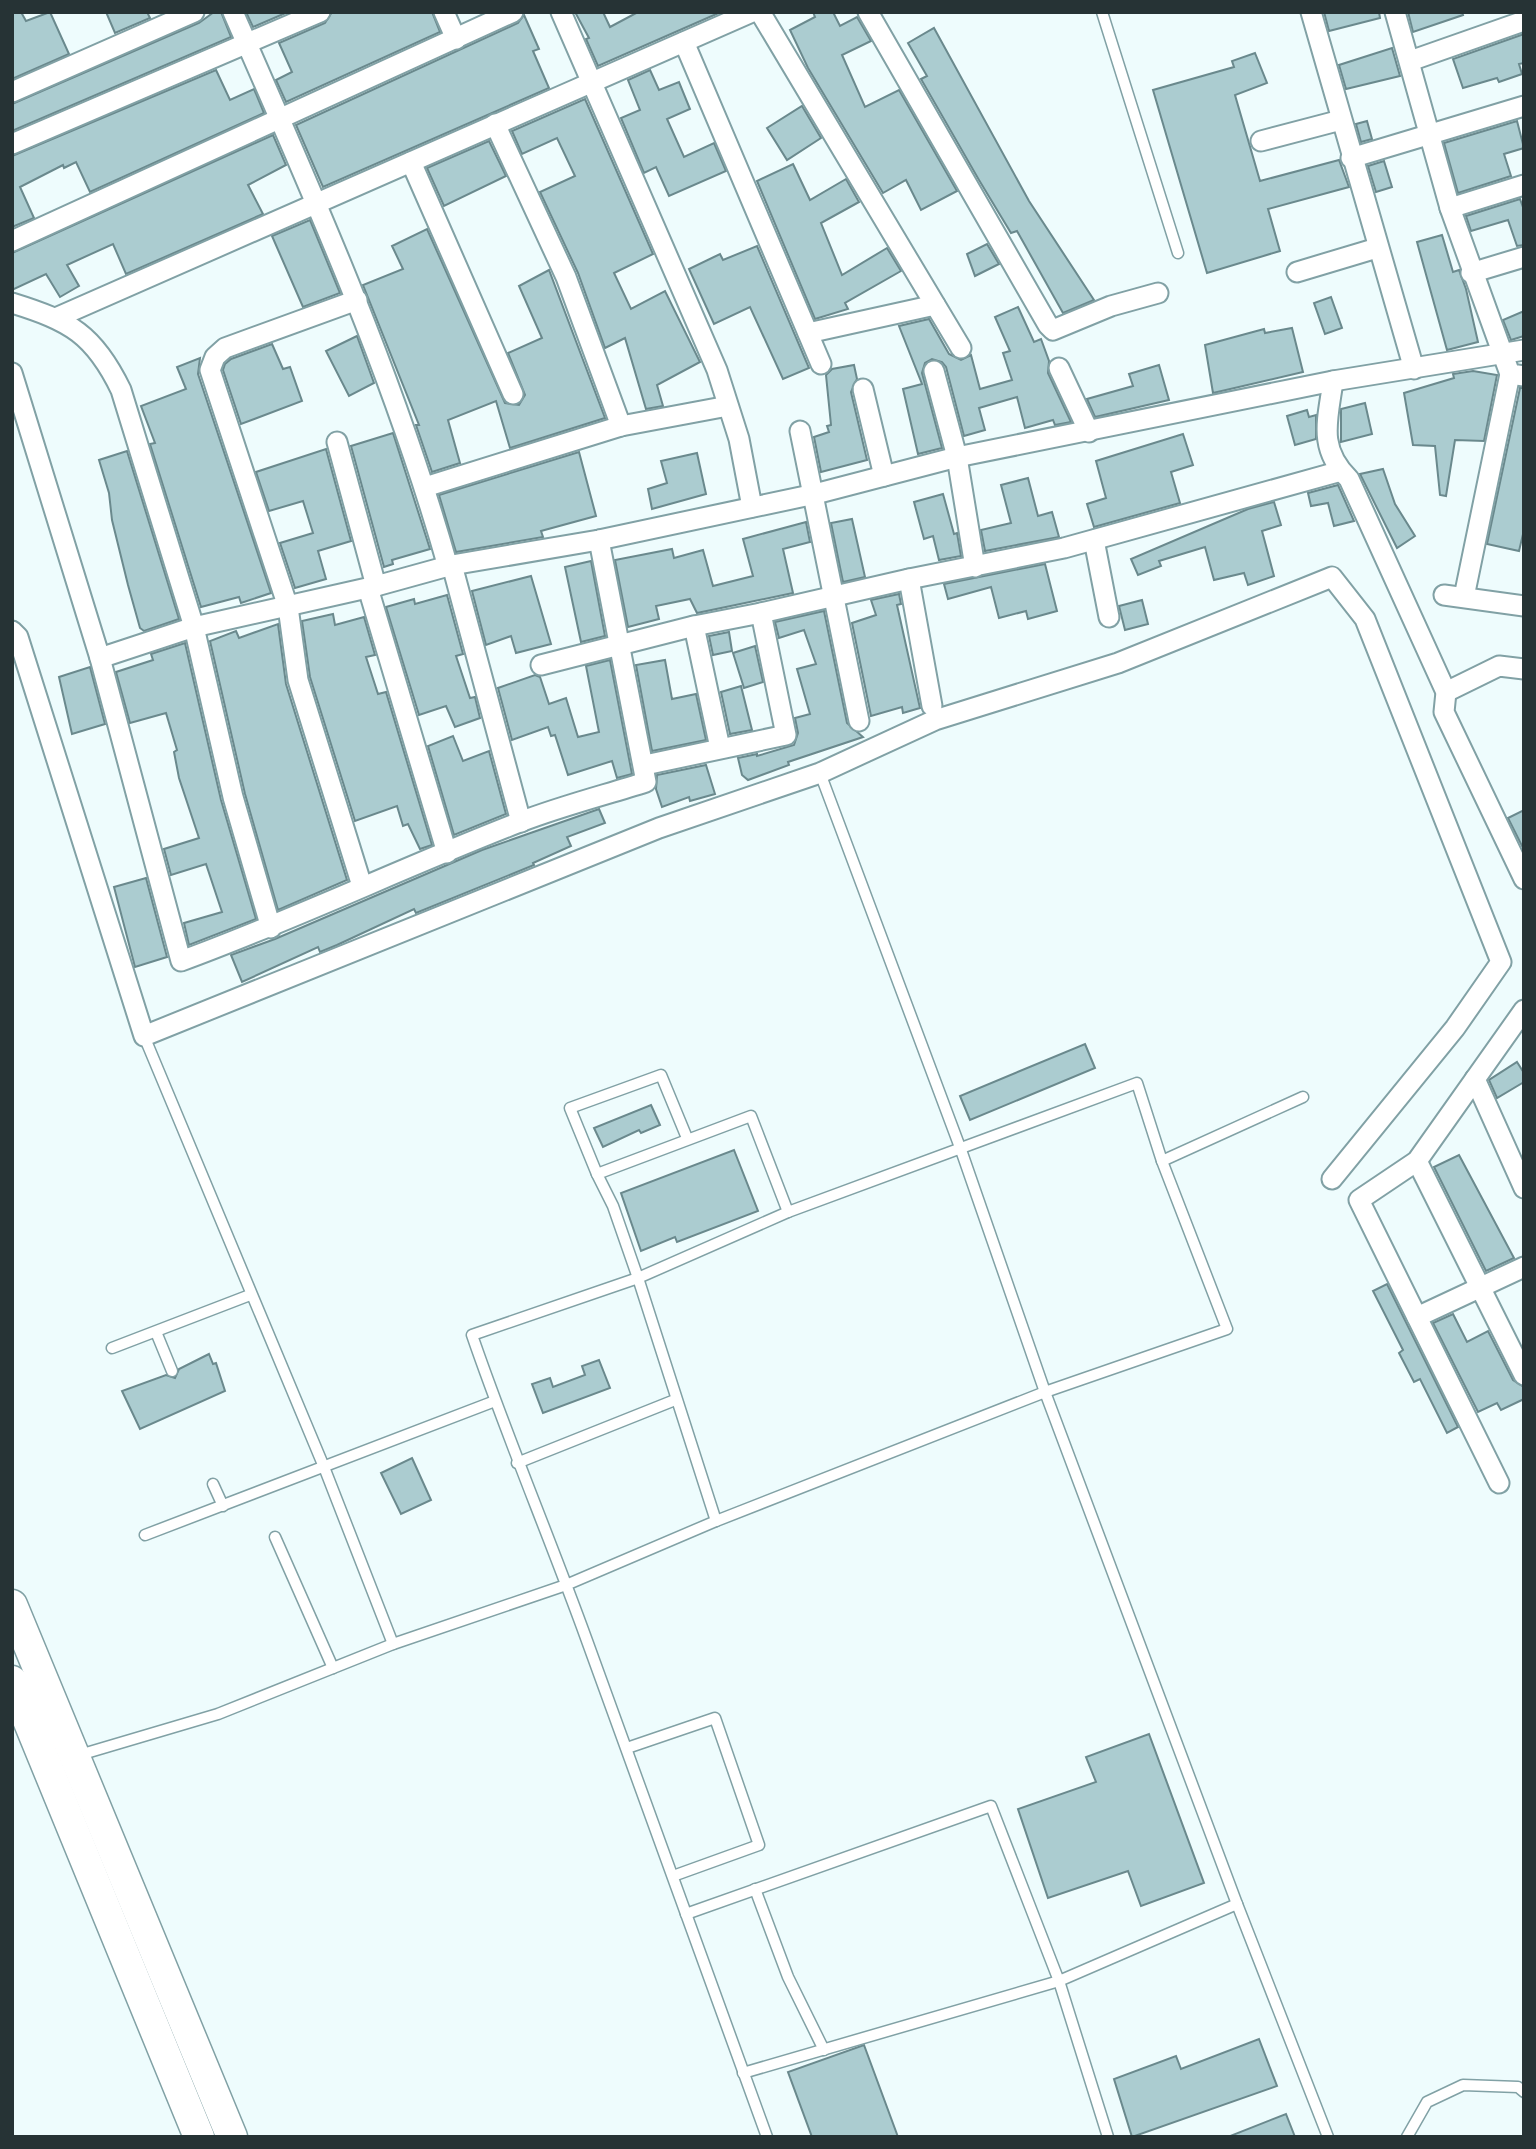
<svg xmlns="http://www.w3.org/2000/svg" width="1536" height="2149" font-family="Mulish,sans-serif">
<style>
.building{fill:#abccd0;stroke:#6a898d;stroke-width:2}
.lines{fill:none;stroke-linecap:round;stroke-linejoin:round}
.service-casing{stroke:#81a1a5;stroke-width:13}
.minor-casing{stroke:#81a1a5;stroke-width:23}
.primary-casing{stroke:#81a1a5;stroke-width:33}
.service{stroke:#fff;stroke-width:10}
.minor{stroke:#fff;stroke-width:19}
.primary{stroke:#fff;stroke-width:30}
</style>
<rect width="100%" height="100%" fill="#eefcfd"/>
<!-- building -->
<g class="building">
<path d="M12,12H21L26,21L50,12L69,54L12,79Z"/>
<path d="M106,12H147L150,18L115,33Z"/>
<path d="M214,12H221L231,37L12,131V104L199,23Z"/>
<path d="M246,12H288L253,27Z"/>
<path d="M332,12H432L440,32L286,102L276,80L292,72L279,43L325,23Z"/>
<path d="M575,12H603L610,27L638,12H721L598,66L586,39L589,38Z"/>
<path d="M813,12H833L840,26L857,17L871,41L842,55L865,107L899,90L957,191L921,210L906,180L883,193L808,68L790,30L815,17Z"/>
<path d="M1324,12H1379L1380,18L1329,31Z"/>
<path d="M1408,12H1462L1463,15L1413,32Z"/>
<path d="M524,15L539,49L533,51L549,88L323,187L296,125L518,23Z"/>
<path d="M934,28L1029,201L1094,300L1063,313L1017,231L1011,233L979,180L921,79L927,76L908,43Z"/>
<path d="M1524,34V63L1519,64L1522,74L1499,82L1497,78L1463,88L1453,59Z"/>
<path d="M1392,48L1400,76L1346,89L1339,65Z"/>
<path d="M1255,53L1267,83L1235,95L1260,181L1339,160L1349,187L1268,209L1280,251L1207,273L1153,90L1234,67L1232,61Z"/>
<path d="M216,70L230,100L254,89L264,113L90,192L76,162L64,168L63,165L20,187L34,218L12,227V156Z"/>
<path d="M650,70L659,90L679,82L690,109L667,119L684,157L714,143L726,171L669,196L656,167L644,173L621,118L640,110L628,80Z"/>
<path d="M585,99L653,254L614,273L631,309L665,291L700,362L657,385L663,406L646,409L625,338L605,348L578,273L540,192L575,176L557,138L522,154L512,131Z"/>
<path d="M802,106L821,138L787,160L767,128Z"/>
<path d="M1367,121L1372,139L1361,142L1356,124Z"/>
<path d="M1517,121L1524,148L1504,154L1511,176L1458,193L1444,143Z"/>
<path d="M273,135L286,165L248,185L263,214L126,274L113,244L67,265L79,286L60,297L46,274L12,290V253Z"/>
<path d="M489,141L506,176L444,206L427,168Z"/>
<path d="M1384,161L1392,187L1376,192L1368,166Z"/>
<path d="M793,164L810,200L846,179L859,202L821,223L842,275L887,248L901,271L845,303L848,309L815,319L757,181Z"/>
<path d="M1520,199L1524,210V245L1517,246L1508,220L1471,231L1466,216Z"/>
<path d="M310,220L340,293L303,307L272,236Z"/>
<path d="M427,229L505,403L519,405L525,395L508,353L542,338L519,286L549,270L605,418L510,448L496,401L448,420L460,463L432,472L416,425H419L363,285L403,269L392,246Z"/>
<path d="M1442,235L1453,272L1459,270L1466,289L1478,342L1447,350L1417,242Z"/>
<path d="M987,244L999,264L975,276L967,254Z"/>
<path d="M757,246L809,368L783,379L750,307L714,324L689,269L720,254L723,260Z"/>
<path d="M1331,297L1342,328L1325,334L1314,303Z"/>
<path d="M1018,307L1034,342L1041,339L1049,361L1048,373L1071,422L1055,425L1053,420L1025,428L1017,397L979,408L985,430L964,436L946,367L942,362L932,359L925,363L922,373L942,448L918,454L903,389L922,384L899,326L929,319L949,354L961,360L971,355L980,389L1012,380L1003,353L1010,351L995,317Z"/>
<path d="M1524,311V336L1511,340L1503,320Z"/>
<path d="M1292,328L1303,372L1213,393L1205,345L1264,329L1265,333Z"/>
<path d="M357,336L374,383L349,396L326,351Z"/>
<path d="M272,344L283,369L290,367L302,401L241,424L223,370L225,364L231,359Z"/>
<path d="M200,358L198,374L271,593L241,603L239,597L201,607L150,444L155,443L141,406L186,389L177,367Z"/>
<path d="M854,365L857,379L851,392L867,460L821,472L814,437L829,432L827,426L831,425L826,375L832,369Z"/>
<path d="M1159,365L1169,400L1095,417L1087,399L1133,386L1129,374Z"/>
<path d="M1473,371L1497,375L1484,441L1455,440L1446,496L1440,495L1435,446L1413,445L1404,393L1454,378L1453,374Z"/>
<path d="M1520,388H1524V530L1519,551L1487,544Z"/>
<path d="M1365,403L1372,434L1341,442V409Z"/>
<path d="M1307,410L1309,417L1316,415V439L1295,445L1287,416Z"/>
<path d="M393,433L430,549L392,560L393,564L384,567L351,446Z"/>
<path d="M1183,434L1193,465L1171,472L1180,503L1094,527L1087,504L1106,498L1096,461Z"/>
<path d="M326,449L351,541L318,551L326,579L295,588L280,543L313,533L303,501L269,511L256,472Z"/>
<path d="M127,451L179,619L144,631L140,628L128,585L112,520L109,493L99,460Z"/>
<path d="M579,452L596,516L541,531L543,537L456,552L439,495Z"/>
<path d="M697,453L706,494L652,509L648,489L667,483L661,461Z"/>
<path d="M1383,469L1395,504L1415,536L1397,548L1360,474Z"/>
<path d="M1028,478L1038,516L1052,512L1059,537L985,551L981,530L1011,523L1001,485Z"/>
<path d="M1338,485L1354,521L1334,526L1328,503L1311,506L1308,493Z"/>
<path d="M943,494L954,534L957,533L961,556L939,560L933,536L924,539L914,502Z"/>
<path d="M1274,502L1281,525L1262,531L1274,576L1248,585L1244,573L1214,580L1205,547L1159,561L1161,566L1138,575L1131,559L1248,509Z"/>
<path d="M852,519L865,577L843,582L831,523Z"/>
<path d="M806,522L810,542L783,549L793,593L697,613L690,599L656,606L659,619L628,627L615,560L672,549L674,558L703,550L713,586L753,576L743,539Z"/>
<path d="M591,561L605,636L581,642L565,567Z"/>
<path d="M1045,564L1057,611L1028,619L1026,611L999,618L991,587L948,599L944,584Z"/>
<path d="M531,576L551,644L516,653L511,636L486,645L472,591Z"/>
<path d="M899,594L901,604L897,605L920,708L903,713L902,707L871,716L852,623L876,615L871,600Z"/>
<path d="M447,595L463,654L456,656L470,698L475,697L480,718L455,727L446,706L419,715L386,607L414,599L415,604Z"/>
<path d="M1142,600L1148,624L1125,630L1119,606Z"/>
<path d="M824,611L847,723L863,737L788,762L789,765L748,780L742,775L738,758L757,754V756L794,745L798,733L795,718L810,714L797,669L816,664L804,630L779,638L775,622Z"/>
<path d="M333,614L335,625L364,617L375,655L366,657L378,694L386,692L432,845L420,849L408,824L403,826L397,806L355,821L310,677L302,621Z"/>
<path d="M278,624L286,684L347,880L278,910L245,794L210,641L236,631L239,638Z"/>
<path d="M729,632L732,651L713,655L709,636Z"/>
<path d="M185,643L221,800L256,919L189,945L184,923L222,912L206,864L171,875L164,849L199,838L179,778L174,752L177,750L166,713L130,723L116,672L153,660L151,654Z"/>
<path d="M755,646L763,682L744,688L733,653Z"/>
<path d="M610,660L632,774L617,778L612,761L568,775L555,735L551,736L548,727L512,740L498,688L535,675L540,677L549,704L566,698L578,737L599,732L586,666Z"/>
<path d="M665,660L672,699L696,694L706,740L652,751L636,665Z"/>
<path d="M90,667L105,724L72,734L59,677Z"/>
<path d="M741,686L752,730L730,734L721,692Z"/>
<path d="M453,736L463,761L489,751L506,814L454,835L428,746Z"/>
<path d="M706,765L715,794L690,801L689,797L662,807L656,789L657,775Z"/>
<path d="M599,809L605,823L567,837L571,846L533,863L534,865L416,913L414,909L337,945L320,952L318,947L242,982L231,955L275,939L482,850Z"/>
<path d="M1524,810V848H1523L1508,818Z"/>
<path d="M146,878L167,957L135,967L114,887Z"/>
<path d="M1085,1044L1095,1068L970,1120L960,1096Z"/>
<path d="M1517,1062L1524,1073V1082L1497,1098L1489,1080Z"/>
<path d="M651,1105L660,1125L641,1133L639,1130L603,1147L594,1128Z"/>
<path d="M734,1150L758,1211L677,1242L675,1237L641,1251L621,1193Z"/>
<path d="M1459,1155L1514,1258L1486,1271L1434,1167Z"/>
<path d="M1387,1284L1458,1427L1447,1433L1420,1379L1414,1382L1399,1353L1403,1350L1373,1291Z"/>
<path d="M1453,1314L1467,1342L1488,1331L1513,1380L1524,1387V1399L1501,1410L1497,1403L1478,1412L1433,1323Z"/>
<path d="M209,1354L213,1364L216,1363L225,1391L140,1429L122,1391L166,1375L175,1378L179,1369Z"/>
<path d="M599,1360L610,1388L543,1413L532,1384L550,1378L553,1387L585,1375L582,1366Z"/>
<path d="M412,1458L431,1500L401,1514L381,1473Z"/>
<path d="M1149,1734L1204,1883L1141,1906L1128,1871L1048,1898L1018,1809L1096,1782L1086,1757Z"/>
<path d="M1259,2039L1277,2086L1132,2137L1114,2079L1176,2056L1181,2069Z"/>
<path d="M864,2045L898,2137H812L788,2072Z"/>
<path d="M1286,2114L1295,2137H1231L1230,2136Z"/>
</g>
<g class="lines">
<!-- service casing -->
<g class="service-casing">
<g id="service">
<path d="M1102,12L1178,253"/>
<path d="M820,773L961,1150L1045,1392L1237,1904L1328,2137"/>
<path d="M144,1036L324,1467L393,1644"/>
<path d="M1162,1161L1303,1097"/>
<path d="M597,1174L570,1108L661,1075L687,1138"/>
<path d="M156,1332L172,1371"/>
<path d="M112,1348L250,1295"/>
<path d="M517,1463L675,1400"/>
<path d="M213,1484L223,1506"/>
<path d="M716,1521L638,1278L613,1206L597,1174L751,1116L788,1212"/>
<path d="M145,1535L495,1401"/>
<path d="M275,1537L333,1668"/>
<path d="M627,1748L715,1718L759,1845L673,1876"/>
<path d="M76,1756L218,1714L393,1644L566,1585L716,1521L1045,1392L1227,1329L1162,1161L1137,1083L788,1212L638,1278L472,1335C507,1437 549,1536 586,1638C647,1804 706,1971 767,2137"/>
<path d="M755,1889L788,1977L824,2050"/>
<path d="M686,1914L991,1806L1059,1981L1108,2137"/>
<path d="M743,2073L1059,1981L1237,1904"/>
<path d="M1407,2137L1427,2102L1463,2085L1518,2087L1524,2092"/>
</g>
</g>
<!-- minor casing -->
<g class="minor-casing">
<g id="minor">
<path d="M233,12C313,194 394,376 448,567"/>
<path d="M444,12L456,39"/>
<path d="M561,12L717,370L739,439L752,507"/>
<path d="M760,12L961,348"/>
<path d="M868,12L1048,325L1053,330L1111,306L1158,293"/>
<path d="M1311,12L1414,369"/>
<path d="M1395,12L1450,208L1510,374L1524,376"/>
<path d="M684,42L821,364"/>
<path d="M1410,61L1524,21"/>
<path d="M12,92L194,12"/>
<path d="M495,124L566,277L621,426"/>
<path d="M1261,141L1341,120"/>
<path d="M12,144L320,12"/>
<path d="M1351,158L1524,106"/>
<path d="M411,162L513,394"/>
<path d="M1450,208L1524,185"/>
<path d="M12,241L513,12"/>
<path d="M1297,272L1377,248"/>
<path d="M1471,273L1524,257"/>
<path d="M357,300L225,348L215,357L210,370L288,607L298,680L362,886"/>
<path d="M12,303C70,321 94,334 121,390L194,627L233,797L271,928"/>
<path d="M58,317L752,12"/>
<path d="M808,333L935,305"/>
<path d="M1059,368L1089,432"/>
<path d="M934,371L957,457L975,567"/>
<path d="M12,373L100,658L181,961C296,919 406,866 520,822C561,806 605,795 646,782L599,540"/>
<path d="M1333,381C1328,419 1317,448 1349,479L1446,692L1444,712L1524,879"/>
<path d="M863,389L884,476"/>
<path d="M800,431L859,721"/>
<path d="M337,442L376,586"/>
<path d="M425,487L621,426L728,406"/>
<path d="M1094,540L1109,617"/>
<path d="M452,565L521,822"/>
<path d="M909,579L932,706"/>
<path d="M368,588L447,853"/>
<path d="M1444,595L1524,606"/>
<path d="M1464,597L1510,374"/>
<path d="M694,626L720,748"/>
<path d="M12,631L18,637L144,1036L659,828L820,773L935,720L1118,663L1332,577L1365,619L1501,962L1455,1028L1332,1179"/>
<path d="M100,658L194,627L376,586L452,565L599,540L815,494L957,457L1333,381L1524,350"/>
<path d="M541,665L694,626L761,613"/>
<path d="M1446,692L1499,666L1524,669"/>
<path d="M645,765L786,735L761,613L909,579L1064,548L1341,471"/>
<path d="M1475,1079L1524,1188"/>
<path d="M1417,1161L1524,1375"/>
<path d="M1417,1317L1524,1267"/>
<path d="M1499,1483L1359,1200L1417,1161L1524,1010"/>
</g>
</g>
<!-- primary casing -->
<g class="primary-casing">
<g id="primary">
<path d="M12,1605L232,2137"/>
<path d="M12,1681L199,2137"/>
</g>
</g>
<!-- service -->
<use href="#service" class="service"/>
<!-- minor -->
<use href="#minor" class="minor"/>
<!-- primary -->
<use href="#primary" class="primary"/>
</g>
<!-- border -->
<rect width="1536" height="2149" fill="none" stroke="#263335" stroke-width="28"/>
</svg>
